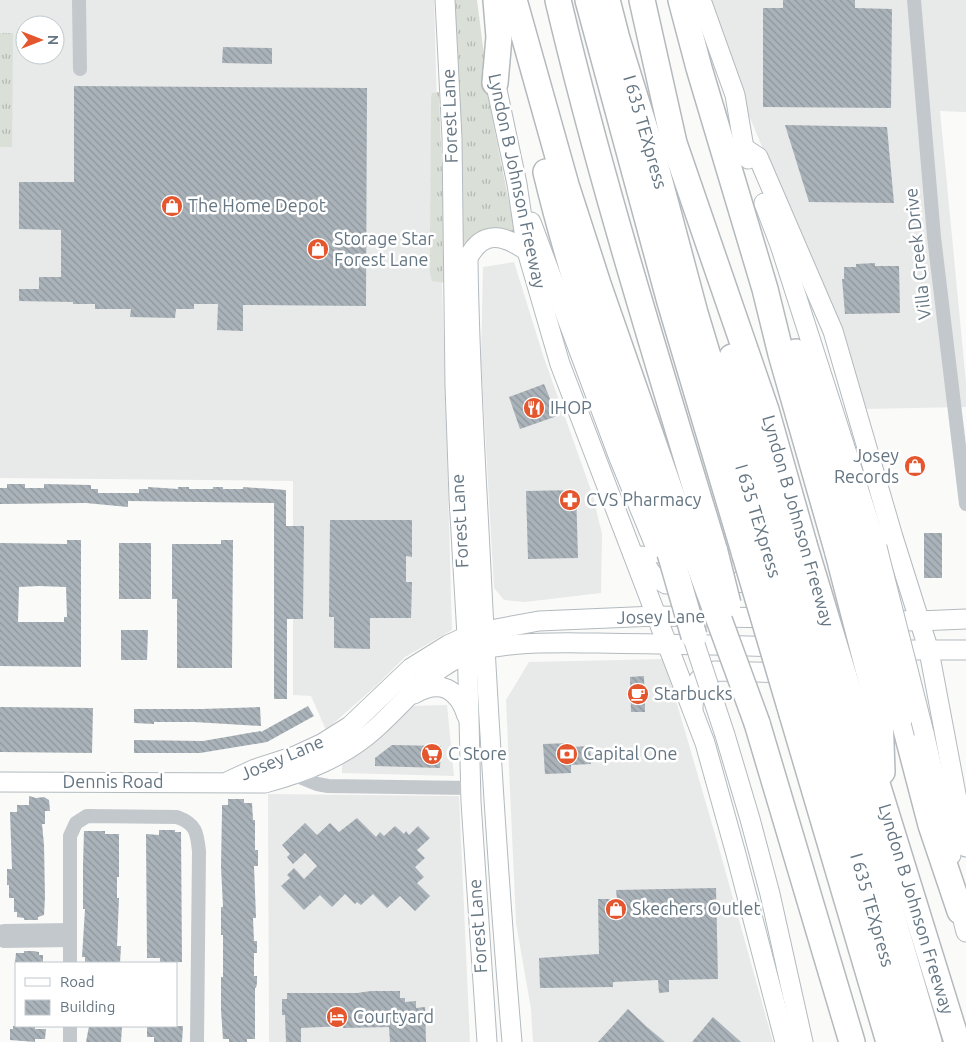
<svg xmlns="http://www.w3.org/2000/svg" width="966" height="1042" font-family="Ubuntu,sans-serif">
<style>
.built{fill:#e8e9e9;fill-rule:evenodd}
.grass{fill:url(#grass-tufts)}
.building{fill:url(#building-back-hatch);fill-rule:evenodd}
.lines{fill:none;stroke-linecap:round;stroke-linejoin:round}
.secondary-casing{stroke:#b3babf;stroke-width:21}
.highway-casing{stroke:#b4b9bd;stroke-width:28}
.street{stroke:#c3c8cc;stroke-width:14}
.secondary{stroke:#fff;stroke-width:19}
.highway{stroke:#fff;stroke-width:25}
.secondary-bridge-casing{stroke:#b3babf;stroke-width:21;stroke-linecap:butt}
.highway-bridge-casing{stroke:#b4b9bd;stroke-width:28;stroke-linecap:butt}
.secondary-bridge{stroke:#fff;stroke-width:19}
.highway-bridge{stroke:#fff;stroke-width:25}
.labels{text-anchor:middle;stroke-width:5;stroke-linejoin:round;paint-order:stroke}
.street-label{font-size:18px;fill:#657683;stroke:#fff}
.poi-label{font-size:18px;fill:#657683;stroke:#fff;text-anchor:start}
</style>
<defs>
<pattern id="grass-tufts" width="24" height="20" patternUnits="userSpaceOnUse" patternTransform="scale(1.25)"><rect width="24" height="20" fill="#dadfd7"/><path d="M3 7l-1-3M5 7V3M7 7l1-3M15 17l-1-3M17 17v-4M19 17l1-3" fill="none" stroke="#b4b9b4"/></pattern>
<pattern id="building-back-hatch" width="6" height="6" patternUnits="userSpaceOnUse" patternTransform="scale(1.25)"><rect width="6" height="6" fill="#aab3b9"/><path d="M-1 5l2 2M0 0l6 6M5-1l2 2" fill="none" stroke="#8e969c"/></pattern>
</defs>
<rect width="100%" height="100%" fill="#fafaf8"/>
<!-- built -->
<g class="built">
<path d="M0,0H434L452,630L405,657L377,685L326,730L311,696L293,695V481L0,478ZM25,25H55V55H25Z"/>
<path d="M711,0H966V112L940,111L966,383V407L863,409L833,318L748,113Z"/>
<path d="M514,262L544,358L593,496L602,534L601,593L525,602L504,600L494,588L481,360L483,267Z"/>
<path d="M664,659L719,848L773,1042H533L531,1009L516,923L506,700L529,662Z"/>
<path d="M447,705L454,776L342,773V763L410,706Z"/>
<path d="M268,794L459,796L470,1042H269Z"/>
</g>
<!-- grass -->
<g class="grass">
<path d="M450,0H477L492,117L515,232L464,249L462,247Z"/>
<path d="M0,33H13L12,147H0Z"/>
<path d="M439,92L446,283L432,281L430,274L431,98L432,93Z"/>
</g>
<!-- building -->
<g class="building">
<path d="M783,0H855V8L892,9L891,108L763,107V8H783Z"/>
<path d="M223,47L272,48V64L222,63Z"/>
<path d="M74,86L367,88L366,306L243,305V331L217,330L218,304H194V309H176L175,318L130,317L131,309H95V304H73V302L19,301V289H39V277H61V230L19,229V182H74Z"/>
<path d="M785,125L887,127L894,203L809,202Z"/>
<path d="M875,263V266H899L900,313L845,314L842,279H844V267H856V264Z"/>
<path d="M544,384L557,416L520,429L509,397Z"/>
<path d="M7,484H25V488H44V484L91,485V489H98V493H139V489H148V487L178,489V487H189V489H213V487H223V489H243V487L286,490V526H304L303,619H287V699H274V503L128,501V507L86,503L0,504V488H7Z"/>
<path d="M576,490L578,558L528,559L526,491Z"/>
<path d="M330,520H412V557L406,556V582H412L411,618H370V649L334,648V617H329Z"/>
<rect x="924" y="533" width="18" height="45"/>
<path d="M67,540H81V667L0,666V543L67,544ZM39,586L66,587L67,617H64V622H18L19,587Z"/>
<path d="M221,540H233L232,668H177V599H172V544H221Z"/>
<rect x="119" y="543" width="32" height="56"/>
<path d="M121,630H148L147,660H121Z"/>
<path d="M644,676L645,712H631L630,677Z"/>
<path d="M308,706L314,716L267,742L200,753H134V740L203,741L261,731V732Z"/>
<path d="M0,707L93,708L92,753L0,752Z"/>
<path d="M260,707L261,726L194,722H154V724L134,723V709H201Z"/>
<path d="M570,743V747L590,746L591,764L571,765V773L545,774L543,744Z"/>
<path d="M392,745L441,746L440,768L375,766V758Z"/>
<path d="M29,796L36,798L44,797L49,800L50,811H45V824H42L44,845L45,897L44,915L38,917V920H24V918L17,917V912H14V898H9V885H7V869H12L10,812H17V805H29Z"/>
<path d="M228,799H244V803H252L253,820H255V850H258V866H254L256,918H253L254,941H257V953H254V976H257V983L256,988H255V1039H247V1042H229V1039H223L221,1010V977H223V935H221V907H223L221,867L222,810V805H228Z"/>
<path d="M357,818L376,837L380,832L384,836L395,826L404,834L406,831L409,835L418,826L430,838L417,850L425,858L415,867L424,877L417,883L430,896L415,911L400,896L387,908L373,894L361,905L357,902L355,904L345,894L332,907L320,895L304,910L281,886L290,878L287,875L294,868L304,879L317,866L305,853L293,864L287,857L290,854L282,845L305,823L317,835L330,823L339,832Z"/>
<path d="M159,830H175V832H181L182,962L160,963V958H147L146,834L159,835Z"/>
<path d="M84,831H105V834H119V877H117V898H119L117,946H121L120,963H85V957H82L85,909H83V865Z"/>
<path d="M716,888L718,979L669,980V992L659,993L658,980L613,982V987L540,988L539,958L599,954L598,899H617L616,890Z"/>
<path d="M24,951H33L39,952V955H43V963H15L16,953H24Z"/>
<path d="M371,991H400V998H405V1002L416,1001V1008L425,1007L426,1042H390L389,1027L343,1028V1026L301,1028V1042H286L285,1015H282V999H287V993H357Z"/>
<path d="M628,1009L647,1027L665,1042H598Z"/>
<path d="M713,1017L741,1042H692Z"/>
<path d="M13,1026H35V1029H46L45,1039H35V1042L10,1040V1029H13Z"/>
<path d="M89,1026H122L121,1042H86Z"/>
<path d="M183,1026L182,1042H154V1037H147V1027Z"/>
</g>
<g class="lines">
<!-- secondary casing -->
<g class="secondary-casing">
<g id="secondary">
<path d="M445,0L452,138L455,385L459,498L467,636L471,802L487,1042"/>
<path d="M701,0L735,95L744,148L748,159"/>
<path d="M493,71L517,184L527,251L560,364L705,743L736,854L785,1042"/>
<path d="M744,148L758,157L833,331L893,537L929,651L966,847"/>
<path d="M764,203L780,245L877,547"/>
<path d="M531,222L619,458L658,553"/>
<path d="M642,556C649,571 651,576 666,584L766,582"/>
<path d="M815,619L919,621L966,619"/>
<path d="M887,650H966"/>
<path d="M414,694C440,679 458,688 467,716"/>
<path d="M693,708C694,688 694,676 715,671L792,673"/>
<path d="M924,733L945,824L951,855"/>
<path d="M725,735L750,819L770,894L803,1042"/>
<path d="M229,781L255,769L295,756L323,743L350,726L411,668L448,645L474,633L539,621L656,616L775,618"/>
<path d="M0,782L265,783C305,772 344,757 375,729C403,704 424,675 458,658C494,640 557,643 596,643C659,644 722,645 785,647"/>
<path d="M958,900L966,932"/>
<path d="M512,1042C498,878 488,714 480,550C475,452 469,355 468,258C483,229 504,235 527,251"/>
</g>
</g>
<!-- highway casing -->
<g class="highway-casing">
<g id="highway">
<path d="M514,0L566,185L598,284L674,502L694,551"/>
<path d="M558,0C602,186 660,369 715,552"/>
<path d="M588,0L670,302L745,555"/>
<path d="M607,0L617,39L652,152L695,313L768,555"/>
<path d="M642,0L674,143L766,410L804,544"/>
<path d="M681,0L699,68L765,289L781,354L838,553"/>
<path d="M495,83L499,37L496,0"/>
<path d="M546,172C577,301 624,428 670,553"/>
<path d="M796,352L829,441L861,553"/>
<path d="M732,357L784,543"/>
<path d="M792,714L889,1042"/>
<path d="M833,714L929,1042"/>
<path d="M902,714L931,825L960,911"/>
<path d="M815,715L910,1042"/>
<path d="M880,715L882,772"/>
<path d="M856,716L957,1042"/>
<path d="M757,723L852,1042"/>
</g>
</g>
<!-- street -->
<g class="street">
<path d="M79,0L80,69"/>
<path d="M914,0L934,237L966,504"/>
<path d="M295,775L317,784L328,786L470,788"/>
<path d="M0,932L4,931L70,930"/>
<path d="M0,939L4,941L70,940"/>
<path d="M70,963V836L76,823L87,816L177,817C196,824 197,832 199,851L197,1042"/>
<path d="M70,1026V1042"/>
</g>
<!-- secondary -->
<use href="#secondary" class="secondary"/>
<!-- highway -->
<use href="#highway" class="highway"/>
<!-- secondary-bridge casing -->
<g class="secondary-bridge-casing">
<g id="secondary-bridge">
<path d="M877,547L924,733"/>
<path d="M689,626L725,735"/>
</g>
</g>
<!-- highway-bridge casing -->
<g class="highway-bridge-casing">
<g id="highway-bridge">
<path d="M784,543L833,714"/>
<path d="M804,544L856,716"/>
<path d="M694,551L757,723"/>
<path d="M715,552L728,604"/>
<path d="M670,553L694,636"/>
<path d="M838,553L880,715"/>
<path d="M861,553L902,714"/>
<path d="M745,555L792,714"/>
<path d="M768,555L815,715"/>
</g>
</g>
<!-- secondary-bridge -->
<use href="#secondary-bridge" class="secondary-bridge"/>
<!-- highway-bridge -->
<use href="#highway-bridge" class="highway-bridge"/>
</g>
<!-- icons -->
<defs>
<g id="shop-disc" transform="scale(1.125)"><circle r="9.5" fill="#e4572e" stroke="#fff"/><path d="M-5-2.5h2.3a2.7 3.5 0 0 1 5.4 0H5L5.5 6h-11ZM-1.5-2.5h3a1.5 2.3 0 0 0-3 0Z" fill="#fff"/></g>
<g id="restaurant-disc" transform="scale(1.125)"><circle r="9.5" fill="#e4572e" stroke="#fff"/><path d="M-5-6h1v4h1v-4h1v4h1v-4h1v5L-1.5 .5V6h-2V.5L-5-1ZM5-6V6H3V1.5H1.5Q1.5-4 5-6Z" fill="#fff"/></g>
<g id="pharmacy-disc" transform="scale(1.125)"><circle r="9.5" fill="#e4572e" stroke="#fff"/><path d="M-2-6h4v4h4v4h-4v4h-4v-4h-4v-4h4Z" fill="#fff"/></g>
<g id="cafe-disc" transform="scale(1.125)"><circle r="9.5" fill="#e4572e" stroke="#fff"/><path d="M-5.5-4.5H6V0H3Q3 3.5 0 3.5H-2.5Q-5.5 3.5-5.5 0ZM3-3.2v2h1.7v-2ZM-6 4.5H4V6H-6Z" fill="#fff"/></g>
<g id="supermarket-disc" transform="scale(1.125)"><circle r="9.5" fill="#e4572e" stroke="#fff"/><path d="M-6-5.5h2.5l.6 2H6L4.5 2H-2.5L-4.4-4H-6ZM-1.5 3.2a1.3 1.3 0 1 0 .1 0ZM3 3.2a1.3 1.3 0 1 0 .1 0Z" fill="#fff"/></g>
<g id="bank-disc" transform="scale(1.125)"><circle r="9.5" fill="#e4572e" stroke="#fff"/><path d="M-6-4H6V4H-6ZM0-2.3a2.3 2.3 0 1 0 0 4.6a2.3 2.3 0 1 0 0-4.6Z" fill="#fff"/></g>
<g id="hotel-disc" transform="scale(1.125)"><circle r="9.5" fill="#e4572e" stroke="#fff"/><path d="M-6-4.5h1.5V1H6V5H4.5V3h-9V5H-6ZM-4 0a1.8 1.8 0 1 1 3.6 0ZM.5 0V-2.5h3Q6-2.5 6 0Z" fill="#fff"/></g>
</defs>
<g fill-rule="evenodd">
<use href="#shop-disc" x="172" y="206"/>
<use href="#shop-disc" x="318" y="249"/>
<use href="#restaurant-disc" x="534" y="408"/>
<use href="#shop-disc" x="915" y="466"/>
<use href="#pharmacy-disc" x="570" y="500"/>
<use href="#cafe-disc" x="638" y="694"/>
<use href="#supermarket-disc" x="432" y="754"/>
<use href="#bank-disc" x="567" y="754"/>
<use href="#shop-disc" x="616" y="909"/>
<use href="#hotel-disc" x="337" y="1017"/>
</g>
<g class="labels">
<!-- street labels -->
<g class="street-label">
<text transform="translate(450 116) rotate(-92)" y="6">Forest Lane</text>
<text transform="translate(645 132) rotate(74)" y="6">I 635 TEXpress</text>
<text transform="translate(517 181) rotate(78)" y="6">Lyndon B Johnson Freeway</text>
<text transform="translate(918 254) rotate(-96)" y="6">Villa Creek Drive</text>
<text transform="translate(460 521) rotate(-93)" y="6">Forest Lane</text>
<text transform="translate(758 521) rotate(73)" y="6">I 635 TEXpress</text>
<text transform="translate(798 521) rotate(74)" y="6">Lyndon B Johnson Freeway</text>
<text transform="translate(661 617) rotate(-1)" y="6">Josey Lane</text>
<text transform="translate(282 758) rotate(-23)" y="6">Josey Lane</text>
<text x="113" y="788">Dennis Road</text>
<text transform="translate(916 909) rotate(73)" y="6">Lyndon B Johnson Freeway</text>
<text transform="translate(872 910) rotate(74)" y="6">I 635 TEXpress</text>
<text transform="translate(478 926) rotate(-94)" y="6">Forest Lane</text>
</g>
<!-- poi labels -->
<g class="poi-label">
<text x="188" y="212">The Home Depot</text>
<text x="334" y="245">Storage Star<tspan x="334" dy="21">Forest Lane</tspan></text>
<text x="550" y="414">IHOP</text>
<text x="899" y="462" text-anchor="end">Josey<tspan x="899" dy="21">Records</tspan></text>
<text x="586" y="506">CVS Pharmacy</text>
<text x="654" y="700">Starbucks</text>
<text x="448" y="760">C Store</text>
<text x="583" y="760">Capital One</text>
<text x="632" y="915">Skechers Outlet</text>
<text x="353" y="1023">Courtyard</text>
</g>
</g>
<!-- legend -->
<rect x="15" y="962" width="162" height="65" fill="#ffffff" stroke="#c1c8cd"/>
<rect x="25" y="978" width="25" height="8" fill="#ffffff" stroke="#c1c8cd"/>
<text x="60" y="987" font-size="15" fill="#657683">Road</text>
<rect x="25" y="1000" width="25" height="15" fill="url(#building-back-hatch)" stroke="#c1c8cd"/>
<text x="60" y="1012" font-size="15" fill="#657683">Building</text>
<!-- north arrow -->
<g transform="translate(40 40) rotate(90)"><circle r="24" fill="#ffffff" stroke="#c1c8cd"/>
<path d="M0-4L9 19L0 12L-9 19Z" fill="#e4572e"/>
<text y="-8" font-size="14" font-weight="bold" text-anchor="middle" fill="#657683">N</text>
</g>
</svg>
